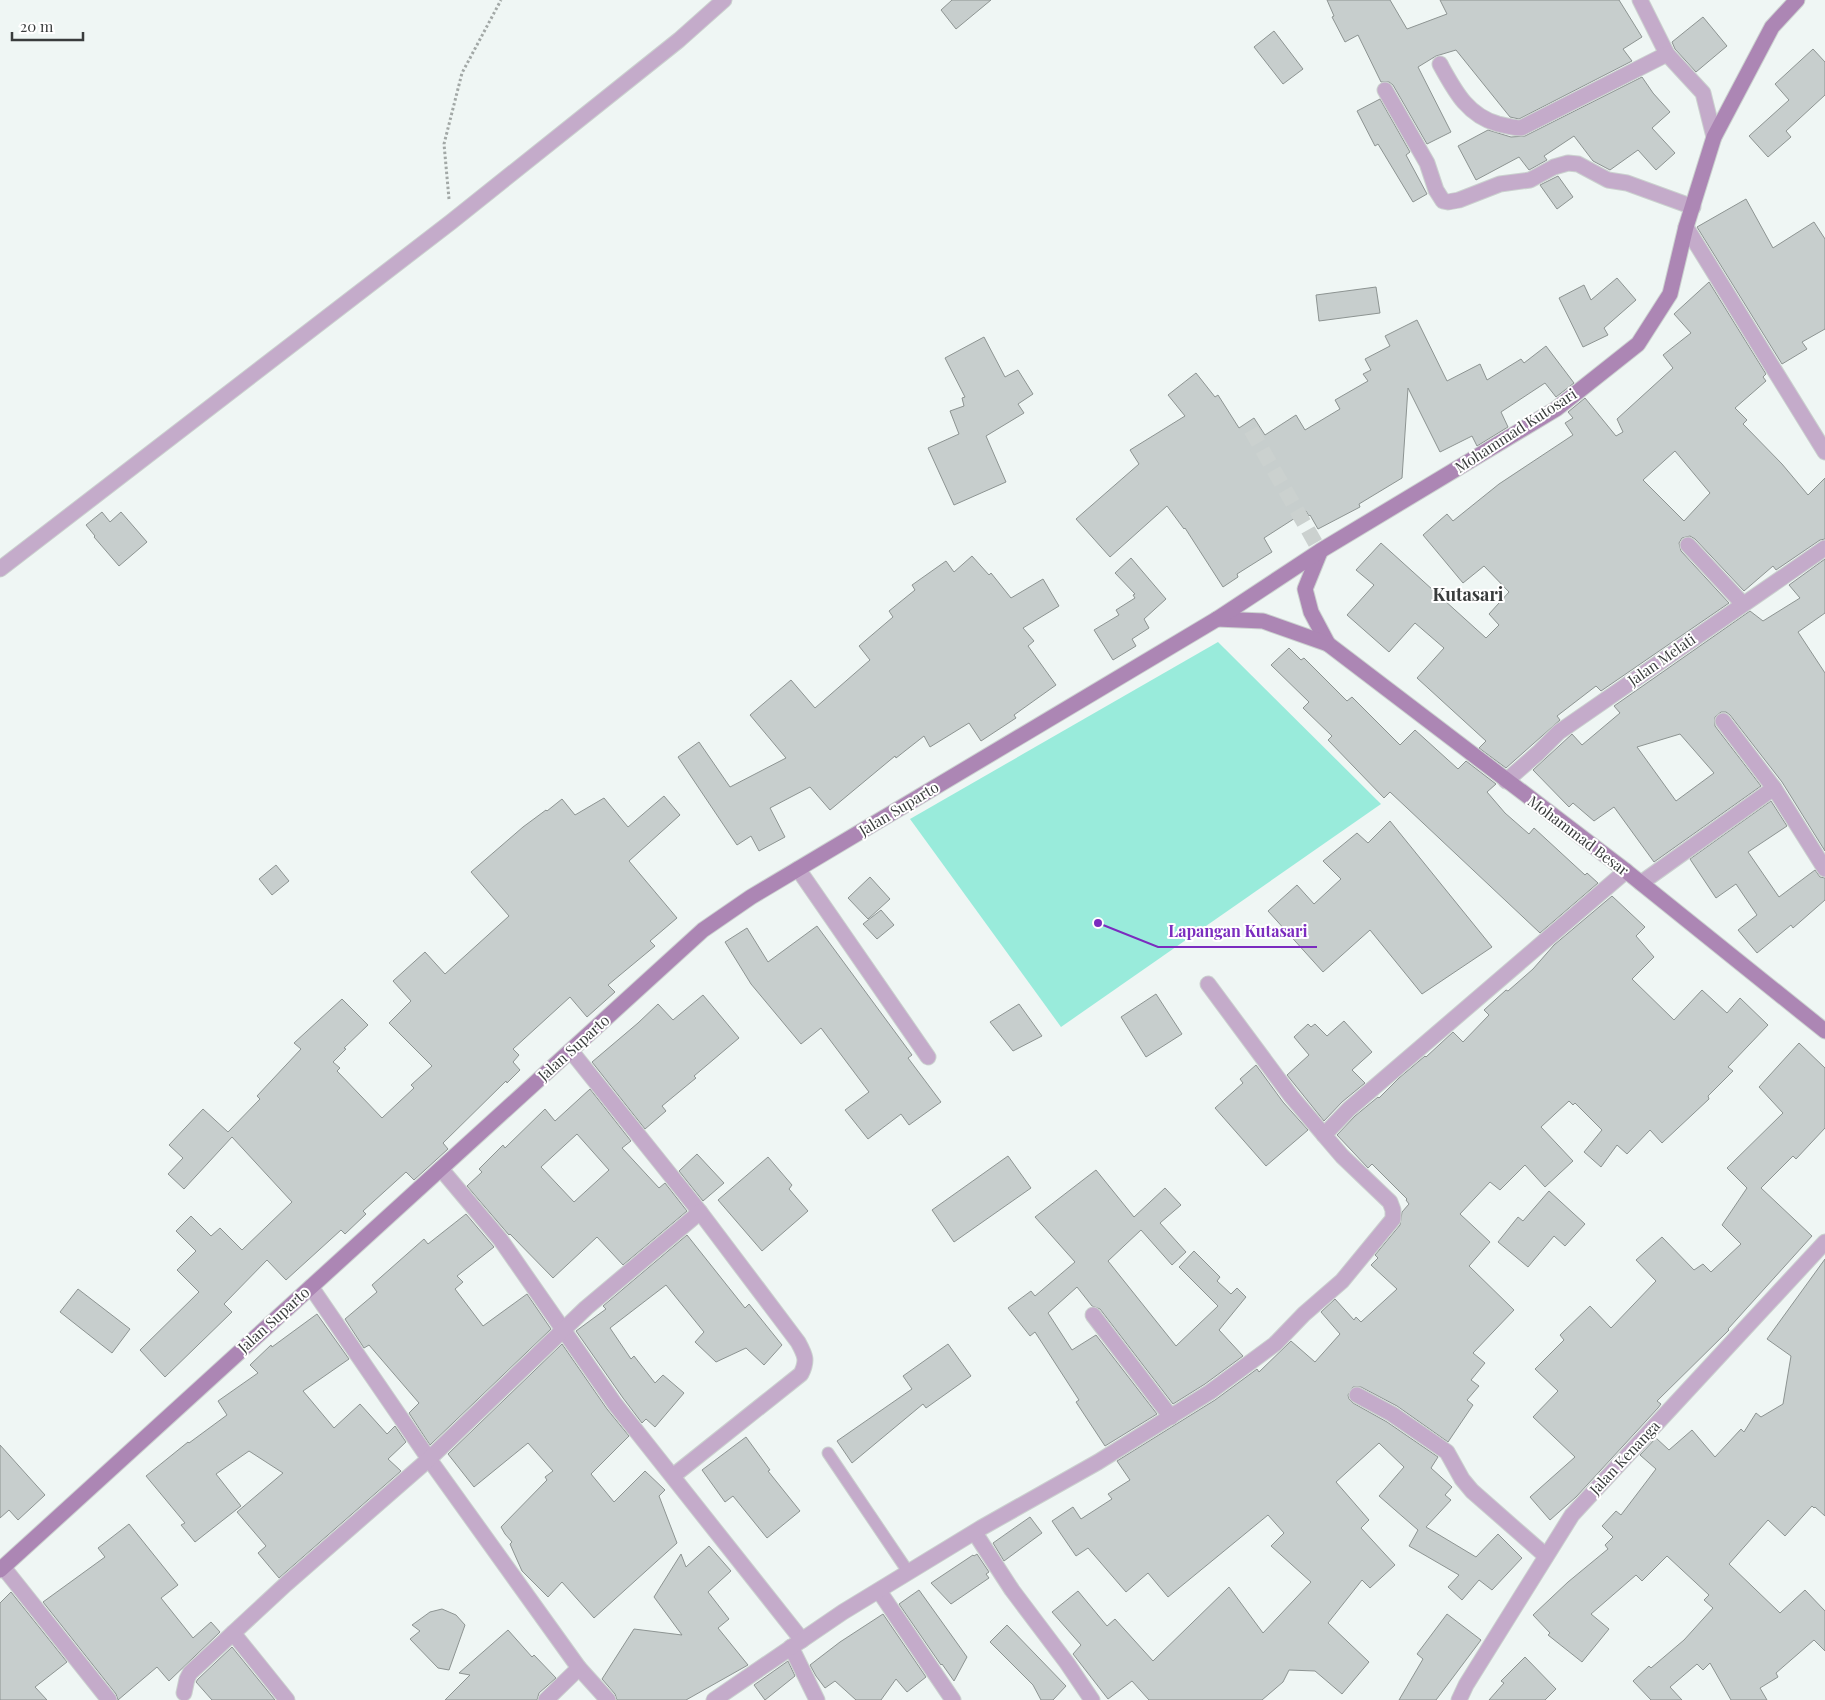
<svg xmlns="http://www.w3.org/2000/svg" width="1825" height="1700" font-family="'Playfair Display',serif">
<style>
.green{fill:#99ebdb}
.building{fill:#c7cecd;stroke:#8d9492;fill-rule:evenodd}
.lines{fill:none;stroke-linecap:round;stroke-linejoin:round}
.street-tunnel{stroke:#cbd1cf;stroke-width:15;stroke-dasharray:15 8;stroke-linecap:butt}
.lane-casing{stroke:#cbd1cf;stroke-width:13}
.street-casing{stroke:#cbd1cf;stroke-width:17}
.secondary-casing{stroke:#cbd1cf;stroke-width:17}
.path{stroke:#a2a8a6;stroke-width:3;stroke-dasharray:2.5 2.5;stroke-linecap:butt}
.lane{stroke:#c4abca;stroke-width:11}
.street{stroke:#c4abca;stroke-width:15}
.secondary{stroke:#ac86b4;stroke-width:15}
.labels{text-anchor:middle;stroke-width:4;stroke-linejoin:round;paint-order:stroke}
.street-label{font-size:15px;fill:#393c3c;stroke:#fff}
.quarter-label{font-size:18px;font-weight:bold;fill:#393c3c;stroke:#fff}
.leader{fill:none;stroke:#7b2cbf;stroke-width:2}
.callout-dot{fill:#7b2cbf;stroke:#fff;stroke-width:2}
.callout-label{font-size:16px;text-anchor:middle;font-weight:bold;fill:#7b2cbf;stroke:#fff;stroke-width:4;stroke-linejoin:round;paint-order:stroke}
</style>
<rect width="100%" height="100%" fill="#eff6f4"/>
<!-- green -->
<path class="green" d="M1218,642L1381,804L1061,1027L910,819Z"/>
<!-- building -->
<g class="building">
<path d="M952,0H991L956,29L941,10Z"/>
<path d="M1327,0H1390L1407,29L1447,14L1440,0H1619L1642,37L1623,49L1632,61L1519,119L1510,117L1456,50L1436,56L1418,67L1451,132L1427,144L1393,85L1389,82H1381L1358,35L1345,42L1332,17L1334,16Z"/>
<path d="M1703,17L1727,46L1696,72L1675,49L1672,42Z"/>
<path d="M1274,31L1303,69L1283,84L1254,47Z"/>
<path d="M1813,49L1825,62V95L1786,131L1791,137L1768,157L1749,136L1789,100L1775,84Z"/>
<path d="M1642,77L1653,93L1670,112L1652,128L1675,153L1656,170L1638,150L1610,170L1593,161L1574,136L1544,156L1547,160L1529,170L1519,157L1476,180L1458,146L1488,130L1511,137L1525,136Z"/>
<path d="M1380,99L1410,152L1406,155L1427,194L1413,202L1378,144L1375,146L1357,111Z"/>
<path d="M1558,176L1573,197L1557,209L1540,185Z"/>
<path d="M1746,199L1773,248L1814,222L1825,239V329L1802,342L1807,349L1782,364L1697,227Z"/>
<path d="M1617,278L1636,300L1604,328L1608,335L1583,347L1559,298L1584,285L1591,300Z"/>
<path d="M1709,282L1766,374L1763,377L1766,381L1735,408L1747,420L1743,424L1782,464L1808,495L1825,478V539L1820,540L1776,570L1773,566L1744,591L1695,539L1690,536L1682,538L1679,543L1681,551L1729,603L1601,691L1596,686L1557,716L1560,720L1506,768L1479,748L1486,741L1417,678L1444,648L1415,623L1389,652L1347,615L1374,585L1356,570L1381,543L1486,638L1499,625L1489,614L1509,592L1484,566L1463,583L1423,535L1447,514L1453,521L1499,484L1573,435L1565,423L1573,418L1568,412L1585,398L1616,436L1623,432L1617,419L1673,368L1663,355L1691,333L1674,314ZM1675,451L1710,493L1684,521L1643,480Z"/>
<path d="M1376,287L1380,313L1319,321L1316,295Z"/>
<path d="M1417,320L1447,381L1480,364L1487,380L1521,359L1524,363L1546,346L1574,383L1556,397L1545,383L1501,412L1508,427L1477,446L1472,436L1440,452L1408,388L1402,478L1359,504L1360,507L1318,529L1310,515L1309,516L1306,511L1264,538L1272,552L1237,574L1238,577L1223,587L1185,528L1184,529L1167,506L1110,557L1076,519L1139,464L1130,450L1185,416L1168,395L1196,373L1215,397L1218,395L1239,428L1254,418L1265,435L1296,415L1305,430L1340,409L1335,400L1368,381L1363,374L1371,370L1365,359L1390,346L1385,336Z"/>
<path d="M984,337L1005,377L1018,370L1033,394L1018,404L1024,413L986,436L1006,482L954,505L928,448L959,434L950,411L964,406L962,398L965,397L945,358Z"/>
<path d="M102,512L110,522L121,512L147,542L119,566L94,537L95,536L86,525Z"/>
<path d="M972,556L989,575L991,573L1011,598L1043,579L1059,606L1023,628L1034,641L1028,646L1056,685L1014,715L1016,718L981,741L969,723L930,747L924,736L896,758L895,756L830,810L810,787L770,808L785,837L759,851L751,836L737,845L678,757L699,742L730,787L786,758L750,715L791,680L815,708L870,660L859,646L893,617L889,611L915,590L912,585L946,561L954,572Z"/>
<path d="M1131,558L1166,599L1144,619L1149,628L1132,639L1136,646L1113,660L1094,630L1119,615L1116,610L1135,598L1133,595L1135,594L1115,573Z"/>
<path d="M1825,559V613L1798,632L1825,673V851L1782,782L1730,715L1726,712H1721L1715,717V726L1761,786L1654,862L1614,807L1594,821L1573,803L1569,807L1533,770L1572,734L1582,745L1620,713L1614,706L1750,611L1763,621L1800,598L1789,585ZM1680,734L1714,773L1676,801L1637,747Z"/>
<path d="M1289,648L1301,660L1304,658L1347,701L1352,697L1400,745L1415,730L1458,769L1466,761L1496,784L1487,792L1505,813L1529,834L1534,828L1585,875L1587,873L1598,883L1540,933L1390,792L1384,798L1328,740L1332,736L1303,708L1309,702L1271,665Z"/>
<path d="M664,796L680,815L629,861L677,918L650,941L655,946L608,985L615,992L587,1017L570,997L513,1049L519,1055L513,1062L520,1070L507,1083L506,1081L443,1143L448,1149L414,1180L406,1172L363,1211L366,1214L345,1234L341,1230L286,1280L267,1260L224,1304L232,1312L165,1377L140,1350L199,1292L177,1270L196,1251L176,1231L191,1216L211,1236L220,1228L242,1250L292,1202L232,1137L184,1189L168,1174L183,1158L169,1145L203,1109L228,1132L260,1099L257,1096L301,1049L294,1043L342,999L368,1025L344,1048L346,1049L333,1062L340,1068L337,1071L382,1118L414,1088L411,1085L432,1066L389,1023L411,1001L393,981L425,952L445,974L509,916L471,872L523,827L546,810L547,811L562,799L575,815L604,798L628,827Z"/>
<path d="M1771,801L1787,826L1748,852L1779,897L1815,870L1820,877L1825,878V900L1793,928L1791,925L1757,953L1738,930L1757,915L1736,884L1716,898L1690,859Z"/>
<path d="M1390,821L1492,947L1422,994L1370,930L1323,972L1268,911L1297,885L1314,904L1341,879L1323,861L1357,833L1368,843Z"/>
<path d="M276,865L289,881L272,895L259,879Z"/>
<path d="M870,877L890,899L868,919L848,898Z"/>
<path d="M1612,896L1645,927L1636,936L1654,957L1632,979L1674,1020L1702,990L1727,1013L1740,998L1768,1025L1728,1067L1733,1071L1708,1096L1709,1099L1662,1143L1650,1130L1627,1154L1617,1145L1601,1167L1584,1152L1602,1130L1575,1103L1573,1105L1569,1101L1541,1127L1573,1161L1545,1187L1525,1165L1500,1190L1490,1182L1460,1214L1490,1242L1469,1266L1514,1310L1473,1353L1485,1363L1471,1380L1479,1386L1467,1400L1473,1405L1448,1442L1397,1406L1361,1387H1353L1348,1395L1349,1399L1353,1403L1387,1422L1438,1457L1431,1468L1452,1487L1445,1495L1451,1500L1426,1527L1476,1557L1498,1534L1522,1558L1492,1590L1479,1580L1462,1600L1448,1587L1459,1575L1409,1546L1418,1530L1379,1496L1404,1467L1379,1443L1336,1482L1369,1520L1361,1528L1395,1565L1370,1588L1362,1580L1328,1623L1369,1662L1342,1694L1315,1671L1289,1670L1283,1682L1262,1700H1149L1132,1681L1108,1699L1073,1654L1081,1645L1052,1612L1078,1591L1107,1626L1115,1619L1153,1661L1229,1587L1263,1633L1311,1582L1271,1546L1284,1533L1268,1515L1168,1597L1148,1573L1126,1592L1088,1548L1076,1556L1052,1521L1073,1507L1081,1519L1112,1499L1108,1494L1130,1480L1117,1461L1215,1400L1257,1369L1259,1372L1291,1341L1315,1362L1340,1334L1321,1312L1335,1299L1354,1320L1356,1317L1361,1322L1397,1289L1371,1265L1378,1258L1375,1255L1400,1225L1402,1212L1409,1204L1406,1200L1407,1199L1372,1164L1368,1168L1337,1135L1355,1116L1378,1097L1379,1098L1399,1078L1425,1056L1426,1057L1453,1032L1463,1042L1489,1015L1484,1010L1506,990L1508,991L1533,969L1554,945Z"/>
<path d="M881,910L894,925L877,939L863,924Z"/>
<path d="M817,926L912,1055L908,1058L941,1102L909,1125L901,1114L868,1139L845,1110L869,1092L821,1028L801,1044L751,984L725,942L747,928L768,962Z"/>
<path d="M1156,994L1182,1034L1146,1057L1121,1017Z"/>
<path d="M703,995L739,1038L694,1076L696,1078L662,1106L666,1111L645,1129L592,1062L638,1023L658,1004L673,1020Z"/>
<path d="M1019,1004L1042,1036L1013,1051L990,1022Z"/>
<path d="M1344,1021L1372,1052L1352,1070L1365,1083L1342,1102L1324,1121L1287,1075L1309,1055L1294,1037L1308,1024L1311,1027L1315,1024L1327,1036Z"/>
<path d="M1799,1043L1825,1068V1128L1796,1159L1793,1156L1761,1188L1812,1236L1728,1329L1729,1330L1657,1401L1661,1404L1658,1408L1576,1497L1550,1520L1530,1497L1575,1457L1533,1417L1558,1391L1535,1369L1564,1340L1560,1335L1590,1306L1611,1328L1656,1281L1636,1260L1662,1237L1694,1270L1703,1264L1711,1272L1741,1244L1722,1225L1747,1188L1727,1168L1783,1113L1759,1087Z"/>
<path d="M1256,1065L1283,1102L1308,1130L1266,1166L1215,1108L1243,1083L1240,1079Z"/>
<path d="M590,1089L631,1141L622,1148L659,1188L665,1183L687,1211L623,1265L597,1237L553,1278L510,1234L509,1235L467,1186L482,1172L479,1169L503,1145L505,1148L545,1109L555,1121ZM577,1134L609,1170L574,1202L541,1167Z"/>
<path d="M697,1154L724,1183L703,1201L679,1171Z"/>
<path d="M1008,1156L1031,1188L954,1242L932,1210Z"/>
<path d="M768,1157L792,1185L789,1189L808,1211L762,1251L718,1200Z"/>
<path d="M1096,1170L1134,1217L1165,1188L1181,1205L1160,1223L1186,1252L1172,1265L1141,1230L1108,1261L1176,1346L1218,1306L1179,1267L1194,1251L1220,1277L1217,1281L1231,1294L1237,1288L1246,1297L1219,1330L1243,1356L1205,1384L1173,1404L1100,1309L1092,1306L1077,1287L1048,1313L1072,1350L1096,1335L1157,1414L1105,1446L1076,1402L1079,1400L1035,1332L1030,1336L1008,1308L1031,1291L1035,1296L1075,1262L1035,1217Z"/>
<path d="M1549,1191L1585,1224L1565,1246L1554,1236L1528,1267L1498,1242L1518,1217L1523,1221Z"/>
<path d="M466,1214L494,1247L457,1276L463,1282L455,1289L483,1326L527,1294L551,1329L430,1445L409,1413L419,1403L369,1345L364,1348L345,1319L377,1292L372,1285L424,1239L428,1244Z"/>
<path d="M687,1235L745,1308L749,1304L782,1345L764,1365L746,1348L716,1362L695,1342L704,1332L666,1285L610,1328L631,1359L634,1356L655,1383L663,1375L684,1393L655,1427L646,1419L642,1423L623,1398L576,1331L606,1309L603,1306Z"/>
<path d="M1825,1259V1516L1815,1507L1814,1508L1812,1506L1785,1536L1768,1520L1729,1564L1780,1613L1805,1590L1825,1611V1651L1814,1640L1776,1673L1778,1677L1760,1688L1767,1700H1731L1710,1663L1703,1670L1697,1664L1670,1687L1682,1700H1651L1633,1681L1649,1666L1651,1668L1684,1640L1713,1608L1704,1600L1709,1595L1667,1556L1642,1581L1636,1575L1591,1614L1609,1629L1582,1662L1548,1635L1550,1633L1533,1615L1568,1582L1608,1549L1605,1545L1613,1537L1602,1526L1616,1511L1621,1515L1656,1469L1640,1455L1656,1438L1669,1450L1692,1430L1715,1457L1741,1429L1744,1432L1756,1413L1761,1417L1783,1404L1791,1356L1767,1339Z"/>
<path d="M78,1289L130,1329L112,1353L60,1312Z"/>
<path d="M317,1314L349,1359L303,1391L334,1428L360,1404L387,1434L395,1426L406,1442L388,1459L401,1471L279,1578L258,1553L266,1546L237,1512L283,1473L249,1451L216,1474L241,1506L195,1542L181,1525L185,1523L146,1476L188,1442L189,1443L227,1415L218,1401L258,1373L250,1365L271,1345L272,1347Z"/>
<path d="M562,1344L607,1409L629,1436L591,1474L614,1502L645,1471L665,1490L659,1496L677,1543L594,1618L562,1582L548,1597L522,1571L510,1544L512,1542L505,1534L501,1527L547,1480L545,1477L553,1471L528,1443L474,1487L448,1454Z"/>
<path d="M948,1344L971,1376L926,1408L923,1404L852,1463L837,1441L912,1389L903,1376Z"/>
<path d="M746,1437L770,1470L768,1471L800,1511L767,1538L733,1496L725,1502L702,1470Z"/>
<path d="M0,1445L45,1495L18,1520L9,1510L0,1518Z"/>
<path d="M1030,1517L1042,1533L1004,1561L993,1543Z"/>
<path d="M129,1524L178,1585L161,1598L193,1638L211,1622L220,1632L169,1681L157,1667L118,1700L116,1694L43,1602L105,1557L98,1548Z"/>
<path d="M709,1546L731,1571L708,1592L729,1619L718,1628L748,1665L686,1700H617L615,1694L602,1679L634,1629L682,1635L654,1597L681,1554L686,1567Z"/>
<path d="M977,1554L989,1572L986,1574L989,1578L951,1604L931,1583L973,1555L974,1556Z"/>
<path d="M919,1590L967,1657L954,1681L942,1664L941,1665L899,1604Z"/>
<path d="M11,1592L67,1662L35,1687L47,1700H0V1603Z"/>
<path d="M442,1609L456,1615L465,1625L449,1670L438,1668L410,1639L420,1631L412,1625L430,1612Z"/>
<path d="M883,1614L926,1677L907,1692L896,1679L881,1700H856L835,1681L825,1688L816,1676L810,1665L840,1642Z"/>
<path d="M1447,1614L1481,1640L1436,1700H1399L1423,1659L1417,1654Z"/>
<path d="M1007,1625L1066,1686L1053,1700H1041L1033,1685L990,1642Z"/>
<path d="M508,1630L532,1657L534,1655L556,1678L539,1693L537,1700H445L470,1675L459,1673Z"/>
<path d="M232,1647L275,1700H212L196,1682L198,1679Z"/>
<path d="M1525,1657L1556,1689L1545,1700H1489L1504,1683L1501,1681Z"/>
<path d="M788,1661L795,1676L765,1700L754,1685Z"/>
</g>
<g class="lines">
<!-- street-tunnel -->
<path class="street-tunnel" d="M1251,430L1320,551"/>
<!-- lane casing -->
<g class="lane-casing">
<path id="lane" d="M828,1453L909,1573"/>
</g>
<!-- street casing -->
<g class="street-casing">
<g id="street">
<path d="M1640,0L1667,54L1703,93L1714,137"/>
<path d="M1440,64C1455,91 1467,115 1498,124C1507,126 1513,128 1521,128L1667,54"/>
<path d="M1385,90L1427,163L1436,190L1443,201L1448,202L1459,200L1500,184L1530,180L1554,167L1568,163L1578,164L1608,180L1627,183L1693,207"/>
<path d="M1686,227L1825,452"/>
<path d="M1688,545L1743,604"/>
<path d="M0,569L451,222L679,40L724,0"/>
<path d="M1723,721L1774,788L1825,869"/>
<path d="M1506,781L1538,753L1559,732L1825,548"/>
<path d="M798,869L928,1057"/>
<path d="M1641,883L1774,788"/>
<path d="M1208,984L1291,1096L1324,1135"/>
<path d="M571,1051L700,1212L798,1342C805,1355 808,1360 801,1374L673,1476"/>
<path d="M441,1169L500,1239L615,1404L802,1640"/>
<path d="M311,1287L429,1459L579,1668L608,1700"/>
<path d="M1093,1315L1171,1417"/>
<path d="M1357,1395L1392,1414L1447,1452L1462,1479L1472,1491L1546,1556"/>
<path d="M975,1533L1012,1590L1067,1663L1092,1700"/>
<path d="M3,1567L109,1700"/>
<path d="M879,1591L953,1700"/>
<path d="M233,1633L287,1700"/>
<path d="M791,1647L817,1700"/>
<path d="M184,1693L187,1679L190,1673L286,1584L429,1459L586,1308L700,1212"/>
<path d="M546,1700L579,1668"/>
<path d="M714,1700L843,1612L981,1528L1098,1462L1210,1392L1275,1344L1304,1314L1342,1281L1393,1219V1210L1390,1202L1342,1156L1324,1135L1349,1109L1626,871"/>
<path d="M1459,1700L1466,1685L1572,1515L1825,1242"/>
</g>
</g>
<!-- secondary casing -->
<g class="secondary-casing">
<g id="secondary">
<path d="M1320,552L1305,589L1311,612L1328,644"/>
<path d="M1217,619L1263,621L1328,644L1626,871L1825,1031"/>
<path d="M0,1570L703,930L751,897L1217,619L1320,551L1556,409L1638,344L1670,294L1686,227L1714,137L1772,27L1797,0"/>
</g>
</g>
<!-- path -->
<path class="path" d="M449,199L444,144L462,73L501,0"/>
<!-- lane -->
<use href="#lane" class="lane"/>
<!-- street -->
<use href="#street" class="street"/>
<!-- secondary -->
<use href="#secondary" class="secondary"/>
</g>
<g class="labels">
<!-- street labels -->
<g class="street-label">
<text transform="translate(1516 431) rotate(-33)" y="5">Mohammad Kutosari</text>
<text transform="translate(1662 660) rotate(-35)" y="5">Jalan Melati</text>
<text transform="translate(899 809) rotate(-31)" y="5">Jalan Suparto</text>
<text transform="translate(1578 836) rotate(37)" y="5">Mohammad Besar</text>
<text transform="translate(574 1048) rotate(-42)" y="5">Jalan Suparto</text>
<text transform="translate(274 1320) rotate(-42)" y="5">Jalan Suparto</text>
<text transform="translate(1625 1458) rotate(-47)" y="5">Jalan Kenanga</text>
</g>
<!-- quarter labels -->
<g class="quarter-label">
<text x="1468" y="601">Kutasari</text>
</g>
</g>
<!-- callouts -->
<path class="leader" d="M1098 923L1158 947H1317"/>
<circle class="callout-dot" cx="1098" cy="923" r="5"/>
<g class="callout-label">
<text x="1238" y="937">Lapangan Kutasari</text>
</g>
<!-- scale -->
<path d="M12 32v8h71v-8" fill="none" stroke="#393c3c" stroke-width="2.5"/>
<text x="20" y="32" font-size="15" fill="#393c3c" stroke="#ffffff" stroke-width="4" paint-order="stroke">20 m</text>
</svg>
